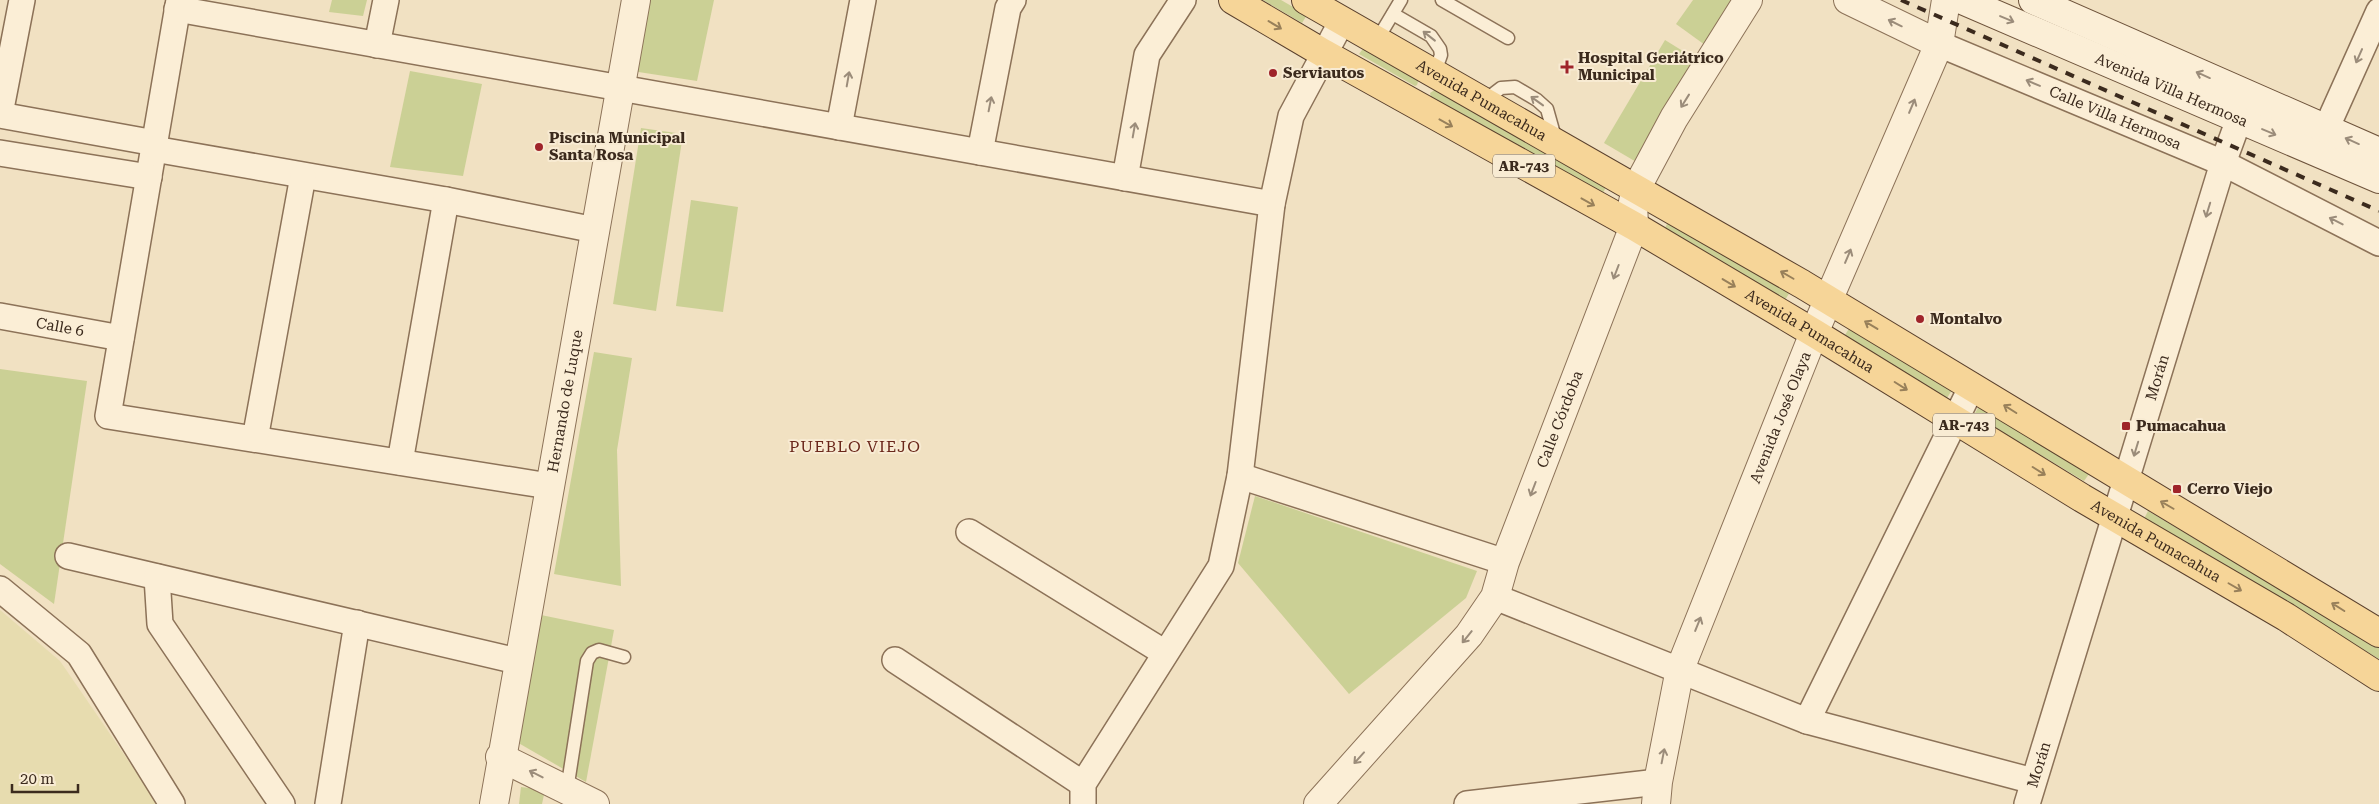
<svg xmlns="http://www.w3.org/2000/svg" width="2379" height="804" font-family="'Roboto Serif',serif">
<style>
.farmland{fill:#e7dcaf}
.green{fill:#cbd095}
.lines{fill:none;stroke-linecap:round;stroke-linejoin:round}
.service-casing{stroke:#8c7258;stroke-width:15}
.minor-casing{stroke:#8c7258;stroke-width:28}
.tertiary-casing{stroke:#8c7258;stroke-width:30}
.secondary-casing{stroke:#6e533b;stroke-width:30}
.primary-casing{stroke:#5a402d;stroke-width:30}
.service{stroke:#fbeed6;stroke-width:12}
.minor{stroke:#fbeed6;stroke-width:25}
.tertiary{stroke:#fbeed6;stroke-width:28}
.secondary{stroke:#fbeed6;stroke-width:28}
.primary{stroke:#f6d598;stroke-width:28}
.rail{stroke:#3b2a1d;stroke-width:4;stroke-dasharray:9 9;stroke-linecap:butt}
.oneway{stroke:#9b8c7a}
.oneway2{stroke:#98805a}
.poi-dot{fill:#9f242a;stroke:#f8ebd3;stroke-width:2}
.labels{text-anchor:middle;stroke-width:4;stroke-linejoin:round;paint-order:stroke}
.shield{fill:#f8ebd3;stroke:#746454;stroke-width:1}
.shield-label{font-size:14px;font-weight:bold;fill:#3b2a1d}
.poi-label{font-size:15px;font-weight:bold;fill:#3b2a1d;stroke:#f8ebd3;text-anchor:start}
.street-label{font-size:15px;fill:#3b2a1d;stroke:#f8ebd3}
.neighbourhood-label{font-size:16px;letter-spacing:1px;fill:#6a271a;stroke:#f8ebd3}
</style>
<rect width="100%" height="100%" fill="#f1e1c2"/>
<!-- farmland -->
<path class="farmland" d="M0,610L60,661L158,804H0Z"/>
<!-- green -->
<g class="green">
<path d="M332,0H367L363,16L329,12Z"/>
<path d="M643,0H714L697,81L632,71Z"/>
<path d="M1263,0H1281L1307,15L1302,23Z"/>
<path d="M1693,0H1736L1705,45L1676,24Z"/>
<path d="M1665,40L1699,61L1638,163L1604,143Z"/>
<path d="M1365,46L1419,79L1417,85L1415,86L1359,54Z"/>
<path d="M410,71L482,84L463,176L390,167Z"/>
<path d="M1436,89L1606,187L1603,193L1431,97L1430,93Z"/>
<path d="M641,128L683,134L656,311L613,304Z"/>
<path d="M691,200L738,207L723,312L676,306Z"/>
<path d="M1669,220L1790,292L1785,300L1665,228Z"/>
<path d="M1850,327L1952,390L1947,398L1845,335Z"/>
<path d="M594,352L632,358L617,450L621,586L554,574Z"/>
<path d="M0,369L87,381L54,604L0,564Z"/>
<path d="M1979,406L2089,474L2084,481L1974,415Z"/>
<path d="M1255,496L1477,571L1466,598L1349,694L1238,563Z"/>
<path d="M2148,511L2379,647V659L2144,519Z"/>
<path d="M541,615L614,630L586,782L515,741Z"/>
<path d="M521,787L545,790L542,804H519Z"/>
</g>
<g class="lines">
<!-- service casing -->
<g class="service-casing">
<g id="service">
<path d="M1442,0L1508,38"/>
<path d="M1393,14L1431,36L1440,49L1441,55L1435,72"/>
<path d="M1377,40L1401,0"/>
<path d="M1484,101L1501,88L1515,87L1537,100L1547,109L1556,141"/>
<path d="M567,790L587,661L592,653L599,650L624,657"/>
</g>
</g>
<!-- minor casing -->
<g class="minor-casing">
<g id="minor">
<path d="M179,0L108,416L549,486"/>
<path d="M177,9L1272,204"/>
<path id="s1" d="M1939,44L2223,163L2379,243"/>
<path d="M377,45L386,0"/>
<path d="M0,114L22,0"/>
<path d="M0,115L155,143"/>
<path d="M839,127L863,0"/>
<path d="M2326,129L2379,11"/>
<path d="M154,149L446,200L595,230"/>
<path d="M980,152L1008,8L1013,0"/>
<path d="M0,153L149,177"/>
<path d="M1125,178L1147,55L1183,0"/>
<path id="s2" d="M0,316L121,338"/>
<path d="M255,439L303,176"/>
<path d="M400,462L446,200"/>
<path d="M1240,476L1505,562"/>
<path d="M969,532L1165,653"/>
<path d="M68,556L517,661"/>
<path d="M157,577L160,624L282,804"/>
<path d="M0,589L79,654L172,804"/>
<path d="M1495,597L1807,721L2033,781"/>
<path d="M895,660L1083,784"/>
<path d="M1807,721L1972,386"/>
<path d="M328,804L357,623"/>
<path d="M1083,804V784L1221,566L1240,476L1272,204L1291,116L1342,21"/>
<path d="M1467,804L1658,782"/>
<path id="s3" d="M2027,804L2223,163L2246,100"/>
</g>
</g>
<!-- tertiary casing -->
<g class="tertiary-casing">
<g id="tertiary">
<path d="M1848,0L1939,44"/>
<path d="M500,757L595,804"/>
<path id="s4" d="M494,804L636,0"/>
<path id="s5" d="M1318,804L1469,635L1495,597L1505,562L1634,226L1633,202L1636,189L1674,118L1748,0"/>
<path id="s6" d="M1656,804L1658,782L1680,669L1814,333L1939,44L1946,0"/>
</g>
</g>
<!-- secondary casing -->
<g class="secondary-casing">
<g id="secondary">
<path id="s7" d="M1962,0L2379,179"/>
<path d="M2033,0L2379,152"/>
</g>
</g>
<!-- primary casing -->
<g class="primary-casing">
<g id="primary">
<path id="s8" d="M1233,0L1323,53L1634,226L1814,333L2082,498L2286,617L2379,677"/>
<path id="s9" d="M1306,0L1802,284L2379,633"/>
</g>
</g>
<!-- service -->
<use href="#service" class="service"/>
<!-- minor -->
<use href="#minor" class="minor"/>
<!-- tertiary -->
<use href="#tertiary" class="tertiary"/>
<!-- secondary -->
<use href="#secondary" class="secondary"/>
<!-- primary -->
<use href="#primary" class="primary"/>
<!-- rail -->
<path class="rail" d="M1901,0L2379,211"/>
</g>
<!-- one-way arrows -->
<defs><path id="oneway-shaft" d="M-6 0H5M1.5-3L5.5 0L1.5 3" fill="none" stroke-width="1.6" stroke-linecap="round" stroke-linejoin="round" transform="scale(1.25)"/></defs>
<g class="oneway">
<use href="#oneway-shaft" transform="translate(2007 19) rotate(23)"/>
<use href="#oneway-shaft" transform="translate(1895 23) rotate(-154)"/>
<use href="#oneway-shaft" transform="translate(1429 36) rotate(-142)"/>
<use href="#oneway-shaft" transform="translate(2359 56) rotate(114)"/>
<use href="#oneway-shaft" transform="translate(2203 75) rotate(-156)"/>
<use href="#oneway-shaft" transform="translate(848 79) rotate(-80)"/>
<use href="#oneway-shaft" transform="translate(2033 83) rotate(-157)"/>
<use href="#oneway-shaft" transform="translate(1537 101) rotate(-144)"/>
<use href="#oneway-shaft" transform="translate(1685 101) rotate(122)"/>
<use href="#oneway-shaft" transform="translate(990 104) rotate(-79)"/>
<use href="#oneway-shaft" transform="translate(1912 106) rotate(-67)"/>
<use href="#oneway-shaft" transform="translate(1134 130) rotate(-80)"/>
<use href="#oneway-shaft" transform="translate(2269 132) rotate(23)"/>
<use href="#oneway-shaft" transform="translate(2352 141) rotate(-156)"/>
<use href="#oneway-shaft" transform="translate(2208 210) rotate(107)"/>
<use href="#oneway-shaft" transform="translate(2336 221) rotate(-153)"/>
<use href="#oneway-shaft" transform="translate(1848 256) rotate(-67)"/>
<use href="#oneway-shaft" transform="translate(1616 272) rotate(111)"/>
<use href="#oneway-shaft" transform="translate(2136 449) rotate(107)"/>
<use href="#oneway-shaft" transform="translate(1533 489) rotate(111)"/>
<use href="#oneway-shaft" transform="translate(1698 624) rotate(-68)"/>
<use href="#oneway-shaft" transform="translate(1467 637) rotate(129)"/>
<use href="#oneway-shaft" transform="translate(1663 756) rotate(-79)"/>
<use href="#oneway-shaft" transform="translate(1359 758) rotate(132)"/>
<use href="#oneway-shaft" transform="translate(536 774) rotate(-153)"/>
</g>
<g class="oneway2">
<use href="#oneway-shaft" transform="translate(1275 25) rotate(31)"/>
<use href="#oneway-shaft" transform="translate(1446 123) rotate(29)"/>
<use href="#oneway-shaft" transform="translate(1588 202) rotate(29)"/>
<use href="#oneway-shaft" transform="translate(1787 275) rotate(-150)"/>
<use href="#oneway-shaft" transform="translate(1729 283) rotate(31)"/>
<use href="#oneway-shaft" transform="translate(1871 325) rotate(-149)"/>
<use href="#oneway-shaft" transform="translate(1901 386) rotate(32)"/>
<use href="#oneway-shaft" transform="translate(2010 409) rotate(-148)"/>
<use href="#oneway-shaft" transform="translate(2039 471) rotate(32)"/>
<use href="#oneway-shaft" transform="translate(2167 505) rotate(-150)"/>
<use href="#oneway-shaft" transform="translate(2235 587) rotate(30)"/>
<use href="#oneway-shaft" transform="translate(2338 607) rotate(-148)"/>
</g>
<!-- markers -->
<g class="poi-dot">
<path d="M1564.5 59.5h5v5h5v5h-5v5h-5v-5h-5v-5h5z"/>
<circle cx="1273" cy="73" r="5"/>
<circle cx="539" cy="147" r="5"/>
<circle cx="1920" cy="319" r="5"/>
<rect x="2121" y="421" width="10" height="10" rx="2.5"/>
<rect x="2172" y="484" width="10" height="10" rx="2.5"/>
</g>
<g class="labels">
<!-- shield labels -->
<g class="shield">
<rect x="1493" y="154.5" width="62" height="23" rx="4"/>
<rect x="1933" y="413.5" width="62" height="23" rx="4"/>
</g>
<g class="shield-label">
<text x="1524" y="171">AR-743</text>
<text x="1964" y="430">AR-743</text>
</g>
<!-- poi labels -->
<g class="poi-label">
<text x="1578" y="63">Hospital Geriátrico<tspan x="1578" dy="17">Municipal</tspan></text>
<text x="1283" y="78">Serviautos</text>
<text x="549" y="143">Piscina Municipal<tspan x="549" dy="17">Santa Rosa</tspan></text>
<text x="1930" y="324">Montalvo</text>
<text x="2136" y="431">Pumacahua</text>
<text x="2187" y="494">Cerro Viejo</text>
</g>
<!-- street labels -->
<g class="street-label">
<text dy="5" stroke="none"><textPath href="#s7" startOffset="228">Avenida Villa Hermosa</textPath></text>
<text dy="5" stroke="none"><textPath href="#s9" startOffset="202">Avenida Pumacahua</textPath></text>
<text dy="5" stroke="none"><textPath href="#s1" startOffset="191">Calle Villa Hermosa</textPath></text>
<text dy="5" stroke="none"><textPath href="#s2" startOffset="61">Calle 6</textPath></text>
<text dy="5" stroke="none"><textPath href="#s8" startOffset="665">Avenida Pumacahua</textPath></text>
<text dy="5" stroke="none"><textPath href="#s3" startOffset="446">Morán</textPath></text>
<text dy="5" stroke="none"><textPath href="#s4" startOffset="409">Hernando de Luque</textPath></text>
<text dy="5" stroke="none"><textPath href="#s5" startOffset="462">Calle Córdoba</textPath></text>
<text dy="5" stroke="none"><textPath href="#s6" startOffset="408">Avenida José Olaya</textPath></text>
<text dy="5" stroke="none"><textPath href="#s8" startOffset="1070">Avenida Pumacahua</textPath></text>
<text dy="5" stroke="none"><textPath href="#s3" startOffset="41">Morán</textPath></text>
</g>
<!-- neighbourhood labels -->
<g class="neighbourhood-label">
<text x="855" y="452">PUEBLO VIEJO</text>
</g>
</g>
<!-- scale -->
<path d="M12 784v8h66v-8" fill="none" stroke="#3b2a1d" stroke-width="2.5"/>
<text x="20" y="784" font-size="15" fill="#3b2a1d" stroke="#f8ebd3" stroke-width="4" paint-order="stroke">20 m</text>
</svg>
